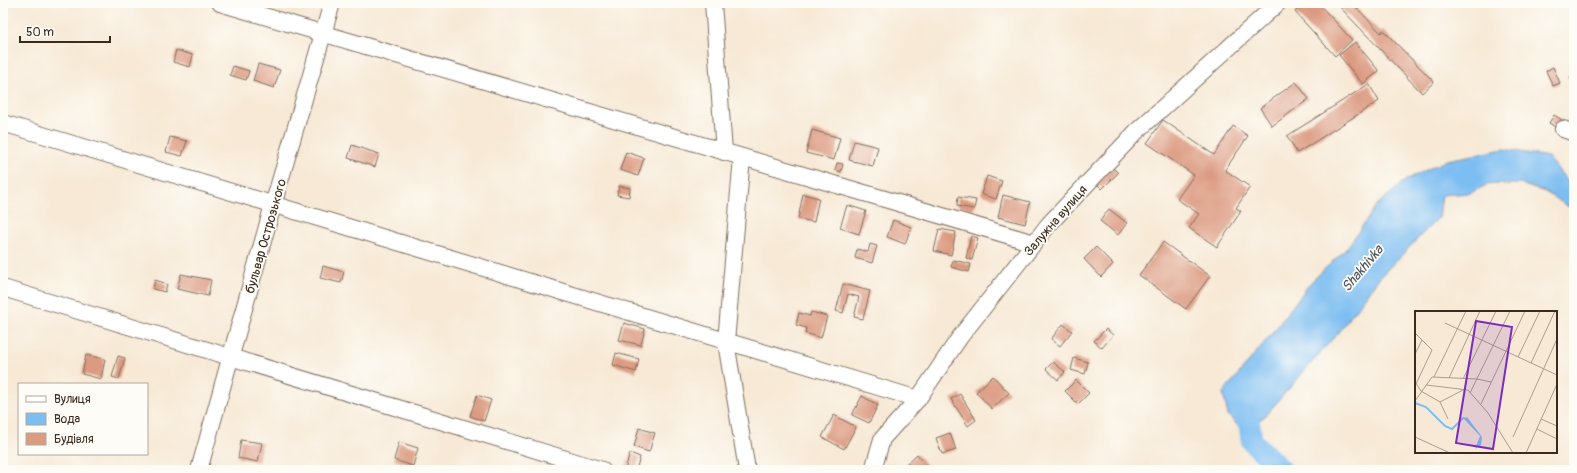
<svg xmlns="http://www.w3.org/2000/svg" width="1577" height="473" font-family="Pangolin,sans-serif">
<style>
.water{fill:#7dbef2;stroke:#5c7488}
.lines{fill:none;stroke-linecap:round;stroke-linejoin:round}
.river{stroke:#7dbef2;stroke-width:22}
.building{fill:#dc9a80}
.minor-casing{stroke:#7d6d5e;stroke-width:18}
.minor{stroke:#fff;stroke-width:16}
.labels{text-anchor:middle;stroke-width:3.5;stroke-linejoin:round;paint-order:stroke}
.street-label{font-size:13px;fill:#3b2a1e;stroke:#fdfcf7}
.water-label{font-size:14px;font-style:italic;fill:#4f565e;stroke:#fdfcf7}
.inset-river{fill:none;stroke:#7dbef2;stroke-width:2}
.inset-road{fill:none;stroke:#ac9d8c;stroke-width:1}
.view{fill:#7b2cbf;fill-opacity:0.15;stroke:#7b2cbf;stroke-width:2}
.inset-edge{fill:none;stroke:#3b2a1e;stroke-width:2}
</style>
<rect width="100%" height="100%" fill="#fdfcf7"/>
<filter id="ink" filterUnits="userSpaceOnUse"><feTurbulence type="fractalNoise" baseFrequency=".025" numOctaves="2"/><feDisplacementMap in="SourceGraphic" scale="8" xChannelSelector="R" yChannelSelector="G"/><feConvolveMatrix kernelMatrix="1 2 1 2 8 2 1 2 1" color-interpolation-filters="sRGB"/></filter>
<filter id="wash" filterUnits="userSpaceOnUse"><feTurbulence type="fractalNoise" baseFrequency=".012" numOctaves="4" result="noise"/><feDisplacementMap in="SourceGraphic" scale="16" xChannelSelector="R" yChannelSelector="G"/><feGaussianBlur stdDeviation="0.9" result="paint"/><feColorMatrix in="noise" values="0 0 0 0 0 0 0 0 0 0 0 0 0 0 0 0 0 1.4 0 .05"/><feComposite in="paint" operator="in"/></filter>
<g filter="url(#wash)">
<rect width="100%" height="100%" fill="#f7e9d5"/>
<!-- water -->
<path class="water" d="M1504,149L1548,157L1574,189V210L1545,192L1520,184H1489L1470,193L1442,195L1439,217L1378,279L1342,328L1264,417L1248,427L1238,426L1228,415L1223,393L1277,327L1310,283L1347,248L1377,205L1406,180L1447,160Z"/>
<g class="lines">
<!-- river -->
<path class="river" d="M1252,398L1246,405L1252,441L1281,470"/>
</g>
<g id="blocks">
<!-- building -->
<g class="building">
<path d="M1305,3H1318L1352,40L1335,56L1295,12Z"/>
<path d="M1336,3H1352L1381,33L1383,30L1434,82L1422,93Z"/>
<path d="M1355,42L1379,71L1363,84L1339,55Z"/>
<path d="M176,50L193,55L190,67L173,62Z"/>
<path d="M258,64L280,70L274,88L253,81Z"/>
<path d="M233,66L249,71L246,80L230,75Z"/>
<path d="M1553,67L1560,83L1553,86L1546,71Z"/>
<path d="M1574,76V85L1570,78Z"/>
<path d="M1296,82L1309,99L1272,126L1260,108Z"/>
<path d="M1369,84L1379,101L1297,153L1287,136Z"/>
<path d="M1554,115L1562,120L1557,128L1549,123Z"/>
<path d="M1163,120L1214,155L1233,126L1248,136L1225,170L1250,187L1236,208L1241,211L1217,247L1189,228L1199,214L1177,199L1194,175L1147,143Z"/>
<path d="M812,130L840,138L834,160L806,153Z"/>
<path d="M170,137L187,141L182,156L166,152Z"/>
<path d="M854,141L878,147L873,166L849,160Z"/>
<path d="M352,145L379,154L375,167L348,158Z"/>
<path d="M626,152L644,158L638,176L620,170Z"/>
<path d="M837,163L843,164L841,172L835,170Z"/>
<path d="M1112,167L1118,173L1102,189L1096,183Z"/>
<path d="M987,176L1002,181L996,199L981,194Z"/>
<path d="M619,186L630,188L629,197L617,195Z"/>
<path d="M803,194L819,198L814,222L798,219Z"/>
<path d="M1003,195L1030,202L1025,224L998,217Z"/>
<path d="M958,197L976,200L974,209L957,206Z"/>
<path d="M847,205L866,211L859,234L840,228Z"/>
<path d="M1109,209L1127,223L1118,235L1100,221Z"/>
<path d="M893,220L911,227L905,244L887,237Z"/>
<path d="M939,229L956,232L951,255L934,251Z"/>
<path d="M971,236L978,238L972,260L966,258Z"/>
<path d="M1163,242L1210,276L1186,309L1139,275Z"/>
<path d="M870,244L877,246L872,263L855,258L857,249L868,252Z"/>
<path d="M1096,247L1113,264L1101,277L1084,259Z"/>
<path d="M953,260L971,264L969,272L951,267Z"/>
<path d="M323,266L344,272L341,283L320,278Z"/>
<path d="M181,274L211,280L208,296L177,289Z"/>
<path d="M155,280L167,284L165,292L153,289Z"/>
<path d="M843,284L870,291L863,319L854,317L859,297L848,294L843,313L836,311Z"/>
<path d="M811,312L827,316L821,338L805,333L806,328L796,325L799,313L810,316Z"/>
<path d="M624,323L645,329L641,345L619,340Z"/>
<path d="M1063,324L1072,331L1060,346L1051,339Z"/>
<path d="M1106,329L1113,335L1102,348L1094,341Z"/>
<path d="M616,353L639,359L636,372L613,365Z"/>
<path d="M86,355L105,359L101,379L82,374Z"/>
<path d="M118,356L125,358L119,379L112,377Z"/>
<path d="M1074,358L1088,362L1085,374L1071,370Z"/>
<path d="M1053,362L1065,372L1058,380L1046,369Z"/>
<path d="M993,376L1009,393L992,409L976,392Z"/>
<path d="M1076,380L1089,393L1078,404L1065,391Z"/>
<path d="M960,394L976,420L968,426L951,399Z"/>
<path d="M477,395L491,400L484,421L470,416Z"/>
<path d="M862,396L878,405L869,423L852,415Z"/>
<path d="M834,415L856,427L844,449L822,437Z"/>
<path d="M639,428L655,433L649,452L634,447Z"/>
<path d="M950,433L956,450L942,454L936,438Z"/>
<path d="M241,440L262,443L258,462L238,458Z"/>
<path d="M399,442L418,448L413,466L394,460Z"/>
<path d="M630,453L640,457L636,470H625Z"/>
<path d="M917,454L930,469L929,470H900Z"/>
<path d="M229,466L242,470H228Z"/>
</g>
</g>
</g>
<g filter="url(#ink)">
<use href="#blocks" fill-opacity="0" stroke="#7d6d5e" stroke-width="1"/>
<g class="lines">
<!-- minor casing -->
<g class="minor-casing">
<g id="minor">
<path d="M220,3L1034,243"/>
<path d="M713,3L724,152"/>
<path d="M3,123L918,399"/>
<path d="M1563,129L1574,133"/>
<path d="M742,157L726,342L747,470"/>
<path d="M3,288L602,470"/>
<path d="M199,470L273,205L332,3"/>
<path d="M873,470L882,439L918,399L960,337L1049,224L1136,132L1278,3"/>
</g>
</g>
<!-- minor -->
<use href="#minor" class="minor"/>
</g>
</g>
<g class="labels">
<!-- street labels -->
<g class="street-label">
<text transform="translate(1055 220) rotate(-49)" y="5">Залужна вулиця</text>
<text transform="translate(265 236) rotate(-74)" y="5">бульвар Острозького</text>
</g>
<!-- water labels -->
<g class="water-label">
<text transform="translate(1362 268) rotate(-50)" y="5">Shakhivka</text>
</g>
</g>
<!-- overview -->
<g transform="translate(1415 311)">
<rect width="142" height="142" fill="#f7e9d5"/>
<path d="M52,106L67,126L66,134L60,138L65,125L50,109Z" fill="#7dbef2"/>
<path class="inset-river" d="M0,92L11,96L30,115L37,118L48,107L52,108"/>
<path class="inset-road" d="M30,12L142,64M0,22L17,39L1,73M0,43L7,29M103,46L125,0M116,52L140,0M19,66L51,0M34,67L65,0M48,68L81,0M0,71L6,80L25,91M11,74L53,79L73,102L98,142M55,82L95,0M0,90L17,66L62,68L76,71M66,93L110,0M33,108L25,91L50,78M126,108L142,115M122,118L142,128M0,126L35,142M98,126L142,28M111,142L142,73"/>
<path class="view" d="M61,10L97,16L78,138L41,132Z"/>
<rect width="142" height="142" class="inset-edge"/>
</g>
<!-- margin -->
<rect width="1577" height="473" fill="none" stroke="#fdfcf7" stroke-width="16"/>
<!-- legend -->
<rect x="18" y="383" width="130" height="72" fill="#fdfcf7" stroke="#afa8a0"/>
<rect x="26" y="396" width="20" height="6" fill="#ffffff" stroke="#afa8a0"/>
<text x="54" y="403" font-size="12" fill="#3b2a1e">Вулиця</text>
<rect x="26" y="413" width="20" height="12" fill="#7dbef2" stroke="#afa8a0"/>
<text x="54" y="423" font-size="12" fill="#3b2a1e">Вода</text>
<rect x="26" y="433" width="20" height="12" fill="#dc9a80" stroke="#afa8a0"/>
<text x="54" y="443" font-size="12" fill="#3b2a1e">Будівля</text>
<!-- scale -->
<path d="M20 36v6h90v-6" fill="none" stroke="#3b2a1e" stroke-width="2"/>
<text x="26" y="36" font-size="12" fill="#3b2a1e" stroke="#fdfcf7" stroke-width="3" paint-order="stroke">50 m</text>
</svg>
